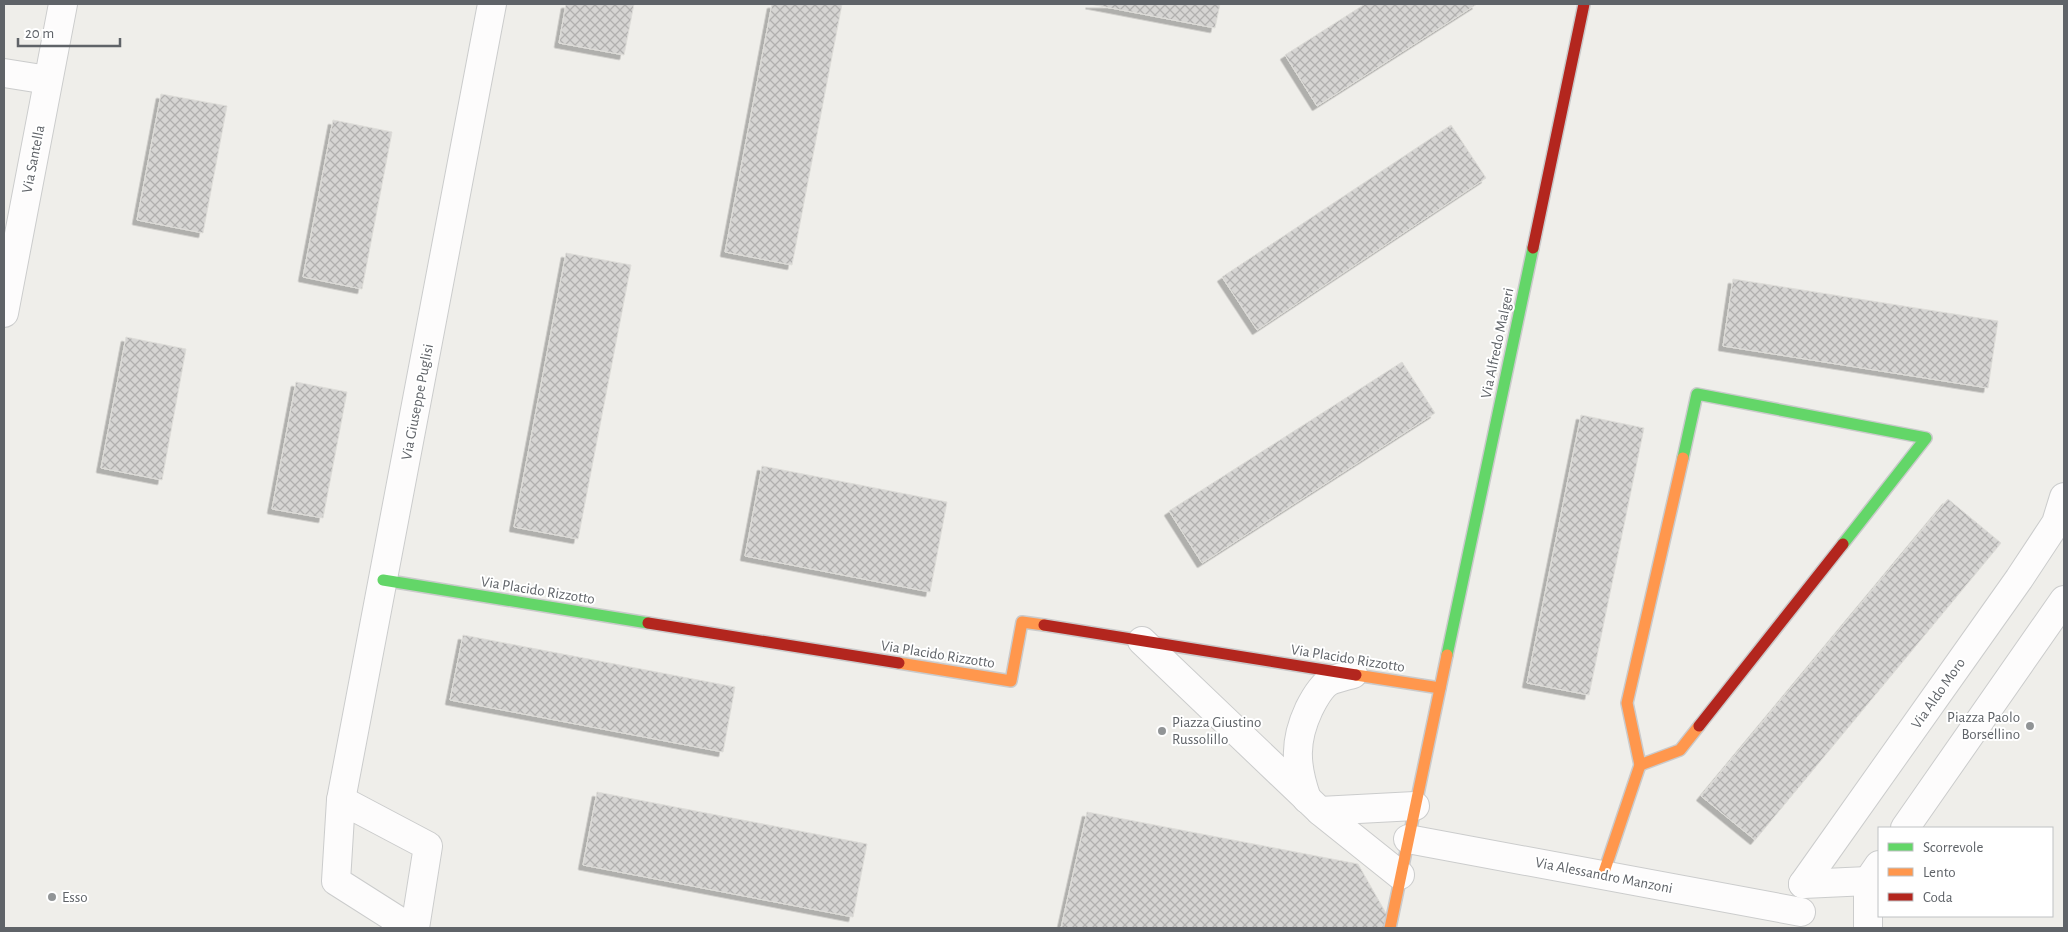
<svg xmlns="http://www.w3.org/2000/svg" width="2068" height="932" font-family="'Alegreya Sans',sans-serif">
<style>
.building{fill:url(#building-cross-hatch);stroke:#deddd9;filter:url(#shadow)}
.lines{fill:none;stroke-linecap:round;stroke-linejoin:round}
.street-casing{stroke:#cbcccc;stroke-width:30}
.fast-casing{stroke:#cacacb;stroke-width:14}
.slow-casing{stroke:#cacacb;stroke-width:14}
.jam-casing{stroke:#cacacb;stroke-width:14}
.street{stroke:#fdfcfc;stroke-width:28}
.fast{stroke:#63d668;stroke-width:11}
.slow{stroke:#ff974d;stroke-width:11}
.jam{stroke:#b3261e;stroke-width:11}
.poi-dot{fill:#919496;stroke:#fff;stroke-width:2}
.labels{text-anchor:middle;stroke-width:4;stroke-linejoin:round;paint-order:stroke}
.street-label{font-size:15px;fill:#5f6368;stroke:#fff}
.poi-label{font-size:15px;fill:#5f6368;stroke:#fff;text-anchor:start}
</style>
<defs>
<pattern id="building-cross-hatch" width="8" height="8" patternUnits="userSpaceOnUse" patternTransform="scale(1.25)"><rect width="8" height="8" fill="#d6d5d3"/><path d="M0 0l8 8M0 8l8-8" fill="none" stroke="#b1b0af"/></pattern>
<filter id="shadow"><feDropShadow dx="-4.5" dy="4.5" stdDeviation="0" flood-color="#0004"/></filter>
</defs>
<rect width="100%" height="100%" fill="#efeeea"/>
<!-- building -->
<g class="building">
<path d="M566,4H634L624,55L559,43Z"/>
<path d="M772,4H842L792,265L725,252Z"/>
<path d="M1090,4H1220L1215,28Z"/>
<path d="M1365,4H1477L1317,106L1285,55Z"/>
<path d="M161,94L227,106L203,233L137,220Z"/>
<path d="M333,120L392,132L362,289L303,277Z"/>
<path d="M1451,125L1486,178L1257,330L1222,277Z"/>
<path d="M566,253L631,265L578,539L514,527Z"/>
<path d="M1733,279L1998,321L1988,388L1723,346Z"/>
<path d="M126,337L186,349L162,480L101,468Z"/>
<path d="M1402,362L1435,413L1202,563L1169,511Z"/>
<path d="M296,382L347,392L323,518L272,509Z"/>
<path d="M1581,415L1644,428L1589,695L1527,683Z"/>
<path d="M762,466L947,502L930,592L745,556Z"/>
<path d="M1948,499L2001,543L1755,840L1701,796Z"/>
<path d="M463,635L735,687L723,752L450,700Z"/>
<path d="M597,792L867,844L853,917L583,865Z"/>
<path d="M1087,812L1358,864L1391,922L1389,928H1061Z"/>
</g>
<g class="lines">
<!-- street casing -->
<g class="street-casing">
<g id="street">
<path d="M4,73L48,80"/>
<path d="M4,313L63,4"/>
<path d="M1142,641L1320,811L1415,806"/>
<path d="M1307,799C1295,765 1294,741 1309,709C1314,699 1321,686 1330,681C1337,678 1346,676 1353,674"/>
<path d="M341,800L492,4"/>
<path d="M1320,811L1400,875"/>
<path d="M1905,828L2064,600"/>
<path d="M1408,839L1801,912"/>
<path d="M1803,884L2019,579L2056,523L2064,497"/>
<path d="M1803,884L1868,881"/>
<path d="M410,928L336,881L341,800L428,846L415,928"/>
<path d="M1868,928V881L1879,865"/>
</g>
</g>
<!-- fast casing -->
<g class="fast-casing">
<g id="fast">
<path d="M1683,458L1697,394L1926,438L1843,544"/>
<path d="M383,580L648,623"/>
<path d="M1447,655L1533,248"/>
</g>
</g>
<!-- slow casing -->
<g class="slow-casing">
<g id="slow">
<path d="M899,663L1011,681L1022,622L1044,625"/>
<path d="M1356,675L1440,688"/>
<path d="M1640,765L1680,750L1699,726"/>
<path d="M1603,875L1640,765L1627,703L1683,458"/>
<path d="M1390,928L1447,655"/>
</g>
</g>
<!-- jam casing -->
<g class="jam-casing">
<g id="jam">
<path d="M1533,248L1584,4"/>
<path d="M648,623L899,663"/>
<path d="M1044,625L1356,675"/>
<path d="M1699,726L1843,544"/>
</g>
</g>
<!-- street -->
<use href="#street" class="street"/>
<!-- fast -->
<use href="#fast" class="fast"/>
<!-- slow -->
<use href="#slow" class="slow"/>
<!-- jam -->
<use href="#jam" class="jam"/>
</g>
<!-- markers -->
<g class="poi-dot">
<circle cx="2030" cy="726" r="5"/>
<circle cx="1162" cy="731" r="5"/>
<circle cx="52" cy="897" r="5"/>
</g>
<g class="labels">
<!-- street labels -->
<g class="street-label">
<text transform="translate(33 159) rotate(-79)" y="5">Via Santella</text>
<text transform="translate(1497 343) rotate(-78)" y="5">Via Alfredo Malgeri</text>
<text transform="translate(417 402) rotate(-79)" y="5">Via Giuseppe Puglisi</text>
<text transform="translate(538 590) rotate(9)" y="5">Via Placido Rizzotto</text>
<text transform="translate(938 654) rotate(9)" y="5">Via Placido Rizzotto</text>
<text transform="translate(1348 658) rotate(9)" y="5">Via Placido Rizzotto</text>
<text transform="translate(1938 693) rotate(-55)" y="5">Via Aldo Moro</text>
<text transform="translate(1604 875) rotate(11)" y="5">Via Alessandro Manzoni</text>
</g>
<!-- poi labels -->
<g class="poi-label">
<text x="2020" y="722" text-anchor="end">Piazza Paolo<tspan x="2020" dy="17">Borsellino</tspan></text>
<text x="1172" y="727">Piazza Giustino<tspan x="1172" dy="17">Russolillo</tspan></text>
<text x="62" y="902">Esso</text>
</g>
</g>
<!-- border -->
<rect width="2068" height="932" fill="none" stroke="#5f6368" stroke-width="10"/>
<!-- legend -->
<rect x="1878" y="827" width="175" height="90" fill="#ffffff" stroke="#bfc1c3"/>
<rect x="1888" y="843" width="25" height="8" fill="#63d668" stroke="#bfc1c3"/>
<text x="1923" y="852" font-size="15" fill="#5f6368">Scorrevole</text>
<rect x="1888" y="868" width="25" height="8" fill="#ff974d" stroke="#bfc1c3"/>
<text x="1923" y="877" font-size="15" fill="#5f6368">Lento</text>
<rect x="1888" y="893" width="25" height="8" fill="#b3261e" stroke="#bfc1c3"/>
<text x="1923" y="902" font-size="15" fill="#5f6368">Coda</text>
<!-- scale -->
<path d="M18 38v8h102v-8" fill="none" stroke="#5f6368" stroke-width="2.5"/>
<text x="25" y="38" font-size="15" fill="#5f6368" stroke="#ffffff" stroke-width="4" paint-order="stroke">20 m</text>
</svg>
